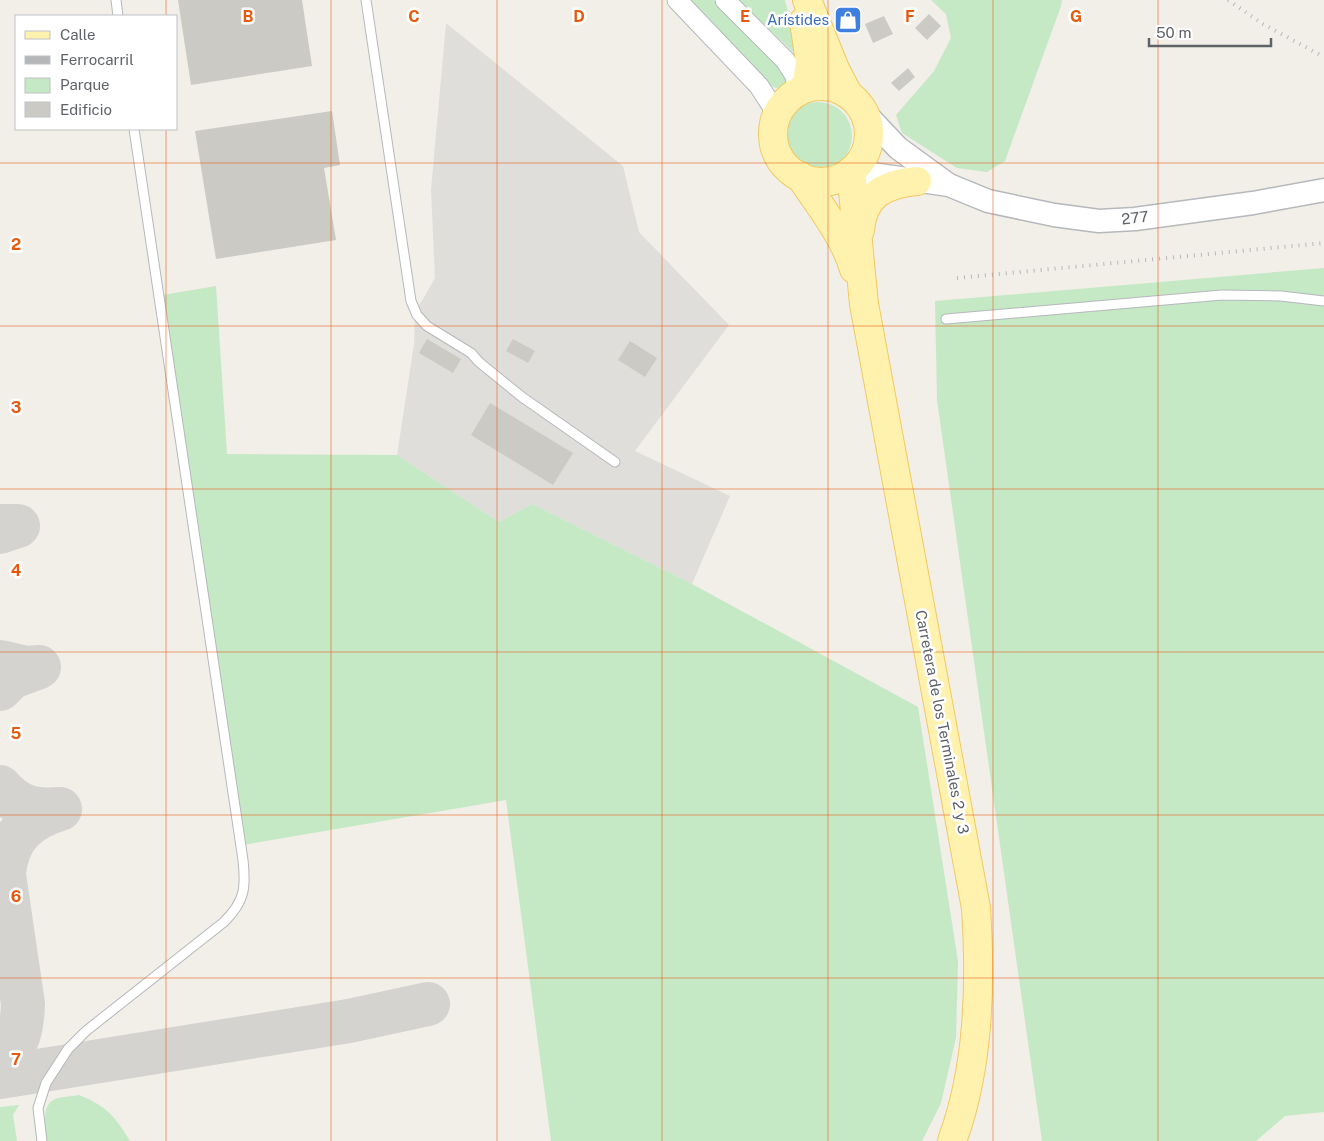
<svg xmlns="http://www.w3.org/2000/svg" width="1324" height="1141" font-family="'Public Sans',sans-serif">
<style>
.industrial{fill:#e0deda}
.green{fill:#c5e8c5}
.lines{fill:none;stroke-linecap:round;stroke-linejoin:round}
.taxiway{stroke:#d4d3d0;stroke-width:44}
.building{fill:#cccac5}
.service-casing{stroke:#b5b8bc;stroke-width:11}
.minor-casing{stroke:#b5b8bc;stroke-width:21}
.tertiary-casing{stroke:#b5b8bc;stroke-width:25}
.primary-casing{stroke:#f2c960;stroke-width:30}
.service{stroke:#fff;stroke-width:9}
.minor{stroke:#fff;stroke-width:19}
.tertiary{stroke:#fff;stroke-width:22}
.primary{stroke:#fff2af;stroke-width:28}
.rail{stroke:#b6b7b8;stroke-width:4;stroke-dasharray:1 6;stroke-linecap:butt}
.grid{fill:none;stroke:#e8590c;stroke-width:1;stroke-opacity:0.55}
.labels{text-anchor:middle;stroke-width:5;stroke-linejoin:round;paint-order:stroke}
.shop-label{font-size:15px;fill:#366cbe;stroke:#fff;text-anchor:end}
.street-label{font-size:15px;fill:#5f6368;stroke:#fff}
.grid-label{font-size:16px;text-anchor:middle;font-weight:bold;fill:#e8590c;stroke:#fff;stroke-width:5;stroke-linejoin:round;paint-order:stroke}
</style>
<rect width="100%" height="100%" fill="#f1efe8"/>
<!-- industrial -->
<path class="industrial" d="M446,23L623,166L639,232L729,325L635,451L730,496L692,584L532,504L499,522L397,455L414,344L415,313L435,278L431,190Z"/>
<!-- green -->
<g class="green">
<path d="M689,0H713L783,69L787,77V83L782,87L776,88L769,85Z"/>
<path d="M737,0H785L801,59Z"/>
<path d="M931,0H1062L1061,6L1005,161L987,172L957,168L902,133L896,115L934,71L951,38L946,14Z"/>
<circle cx="818" cy="136" r="34"/>
<path d="M1324,268V1112L1285,1116L1256,1141H1042L937,400L935,301Z"/>
<path d="M216,286L227,454L397,455L499,522L532,504L692,584L918,707L958,961L956,1038L941,1103L922,1141H551L506,800L243,845L163,295Z"/>
<path d="M79,1095C106,1106 115,1116 130,1141H46C46,1129 40,1106 55,1099C62,1096 72,1097 79,1095Z"/>
<path d="M19,1105L13,1115L17,1141H0V1107Z"/>
</g>
<g class="lines">
<!-- taxiway -->
<g class="taxiway">
<path d="M0,526H18L0,532"/>
<path d="M0,662L26,668L39,667L12,677L0,689"/>
<path d="M0,787C17,807 34,811 60,809C27,819 8,837 4,872"/>
<path d="M0,848L23,1004C22,1029 19,1045 0,1064"/>
<path d="M0,1077L349,1021L428,1004"/>
</g>
</g>
<!-- building -->
<g class="building">
<path d="M178,0H302L312,66L191,85Z"/>
<path d="M929,14L941,26L927,40L915,28Z"/>
<path d="M884,16L893,34L873,43L865,24Z"/>
<path d="M908,68L915,77L899,91L891,83Z"/>
<path d="M332,111L340,165L324,168L336,240L216,259L195,131Z"/>
<path d="M427,339L461,359L453,373L419,353Z"/>
<path d="M513,339L535,351L528,363L506,351Z"/>
<path d="M630,341L657,358L645,377L618,360Z"/>
<path d="M490,403L573,453L553,485L471,435Z"/>
</g>
<g class="lines">
<!-- service casing -->
<g class="service-casing">
<g id="service">
<path d="M116,0L118,16"/>
<path d="M366,0L411,301L417,315L427,326L471,353L479,362L522,397L615,462"/>
<path d="M946,319L1222,295L1281,296L1324,301"/>
<path d="M42,1141L38,1108L46,1083L68,1049L86,1031L224,922C245,901 246,888 243,860L134,129"/>
</g>
</g>
<!-- minor casing -->
<g class="minor-casing">
<g id="minor">
<path d="M677,0L759,86L777,114"/>
<path d="M725,0L785,60L794,74L799,90"/>
</g>
</g>
<!-- tertiary casing -->
<g class="tertiary-casing">
<g id="tertiary">
<path d="M865,113L898,148L946,183"/>
<path d="M851,171L949,185L988,201L1054,215L1099,221L1135,219L1253,203L1324,190"/>
</g>
</g>
<!-- primary casing -->
<g class="primary-casing">
<g id="primary">
<path d="M807,0L835,69L848,94"/>
<path d="M804,21L810,62L806,88"/>
<circle cx="821" cy="134" r="48"/>
<path d="M851,171L864,304L976,908C981,985 979,1068 952,1141"/>
<path d="M800,176C819,205 844,235 854,269"/>
<path d="M860,230C863,195 884,184 917,181"/>
</g>
</g>
<!-- service -->
<use href="#service" class="service"/>
<!-- minor -->
<use href="#minor" class="minor"/>
<!-- tertiary -->
<use href="#tertiary" class="tertiary"/>
<!-- primary -->
<use href="#primary" class="primary"/>
<!-- rail -->
<g class="rail">
<path d="M1228,0L1263,24L1324,57"/>
<path d="M957,278L1324,243"/>
</g>
</g>
<!-- grid -->
<path class="grid" d="M166,0V16M331,0V1141M497,0V1141M662,0V1141M828,0V1141M993,0V1141M1158,0V1141M166,129V1141M0,163H1324M0,326H1324M0,489H1324M0,652H1324M0,815H1324M0,978H1324"/>
<!-- icons -->
<defs>
<g id="shop-square" transform="scale(1.4375)"><rect x="-9" y="-9" width="18" height="18" rx="4" fill="#3f7fe0" stroke="#fff"/><path d="M-5-2.5h2.3a2.7 3.5 0 0 1 5.4 0H5L5.5 6h-11ZM-1.5-2.5h3a1.5 2.3 0 0 0-3 0Z" fill="#fff"/></g>
</defs>
<g fill-rule="evenodd">
<use href="#shop-square" x="848" y="20"/>
</g>
<g class="labels">
<!-- shop labels -->
<g class="shop-label">
<text x="829" y="25">Arístides</text>
</g>
<!-- street labels -->
<g class="street-label">
<text transform="translate(1135 218) rotate(-6)" y="5">277</text>
<text transform="translate(942 722) rotate(79)" y="5">Carretera de los Terminales 2 y 3</text>
</g>
</g>
<g class="grid-label">
<text x="248" y="22">B</text>
<text x="414" y="22">C</text>
<text x="579" y="22">D</text>
<text x="745" y="22">E</text>
<text x="910" y="22">F</text>
<text x="1076" y="22">G</text>
<text x="16" y="250">2</text>
<text x="16" y="413">3</text>
<text x="16" y="576">4</text>
<text x="16" y="739">5</text>
<text x="16" y="902">6</text>
<text x="16" y="1065">7</text>
</g>
<!-- legend -->
<rect x="15" y="15" width="162" height="115" fill="#ffffff" stroke="#bfc1c3"/>
<rect x="25" y="31" width="25" height="8" fill="#fff2af" stroke="#bfc1c3"/>
<text x="60" y="40" font-size="15" fill="#5f6368">Calle</text>
<rect x="25" y="56" width="25" height="8" fill="#b6b7b8" stroke="#bfc1c3"/>
<text x="60" y="65" font-size="15" fill="#5f6368">Ferrocarril</text>
<rect x="25" y="78" width="25" height="15" fill="#c5e8c5" stroke="#bfc1c3"/>
<text x="60" y="90" font-size="15" fill="#5f6368">Parque</text>
<rect x="25" y="102" width="25" height="15" fill="#cccac5" stroke="#bfc1c3"/>
<text x="60" y="115" font-size="15" fill="#5f6368">Edificio</text>
<!-- scale -->
<path d="M1149 38v8h122v-8" fill="none" stroke="#5f6368" stroke-width="2.5"/>
<text x="1156" y="38" font-size="15" fill="#5f6368" stroke="#ffffff" stroke-width="4" paint-order="stroke">50 m</text>
</svg>
